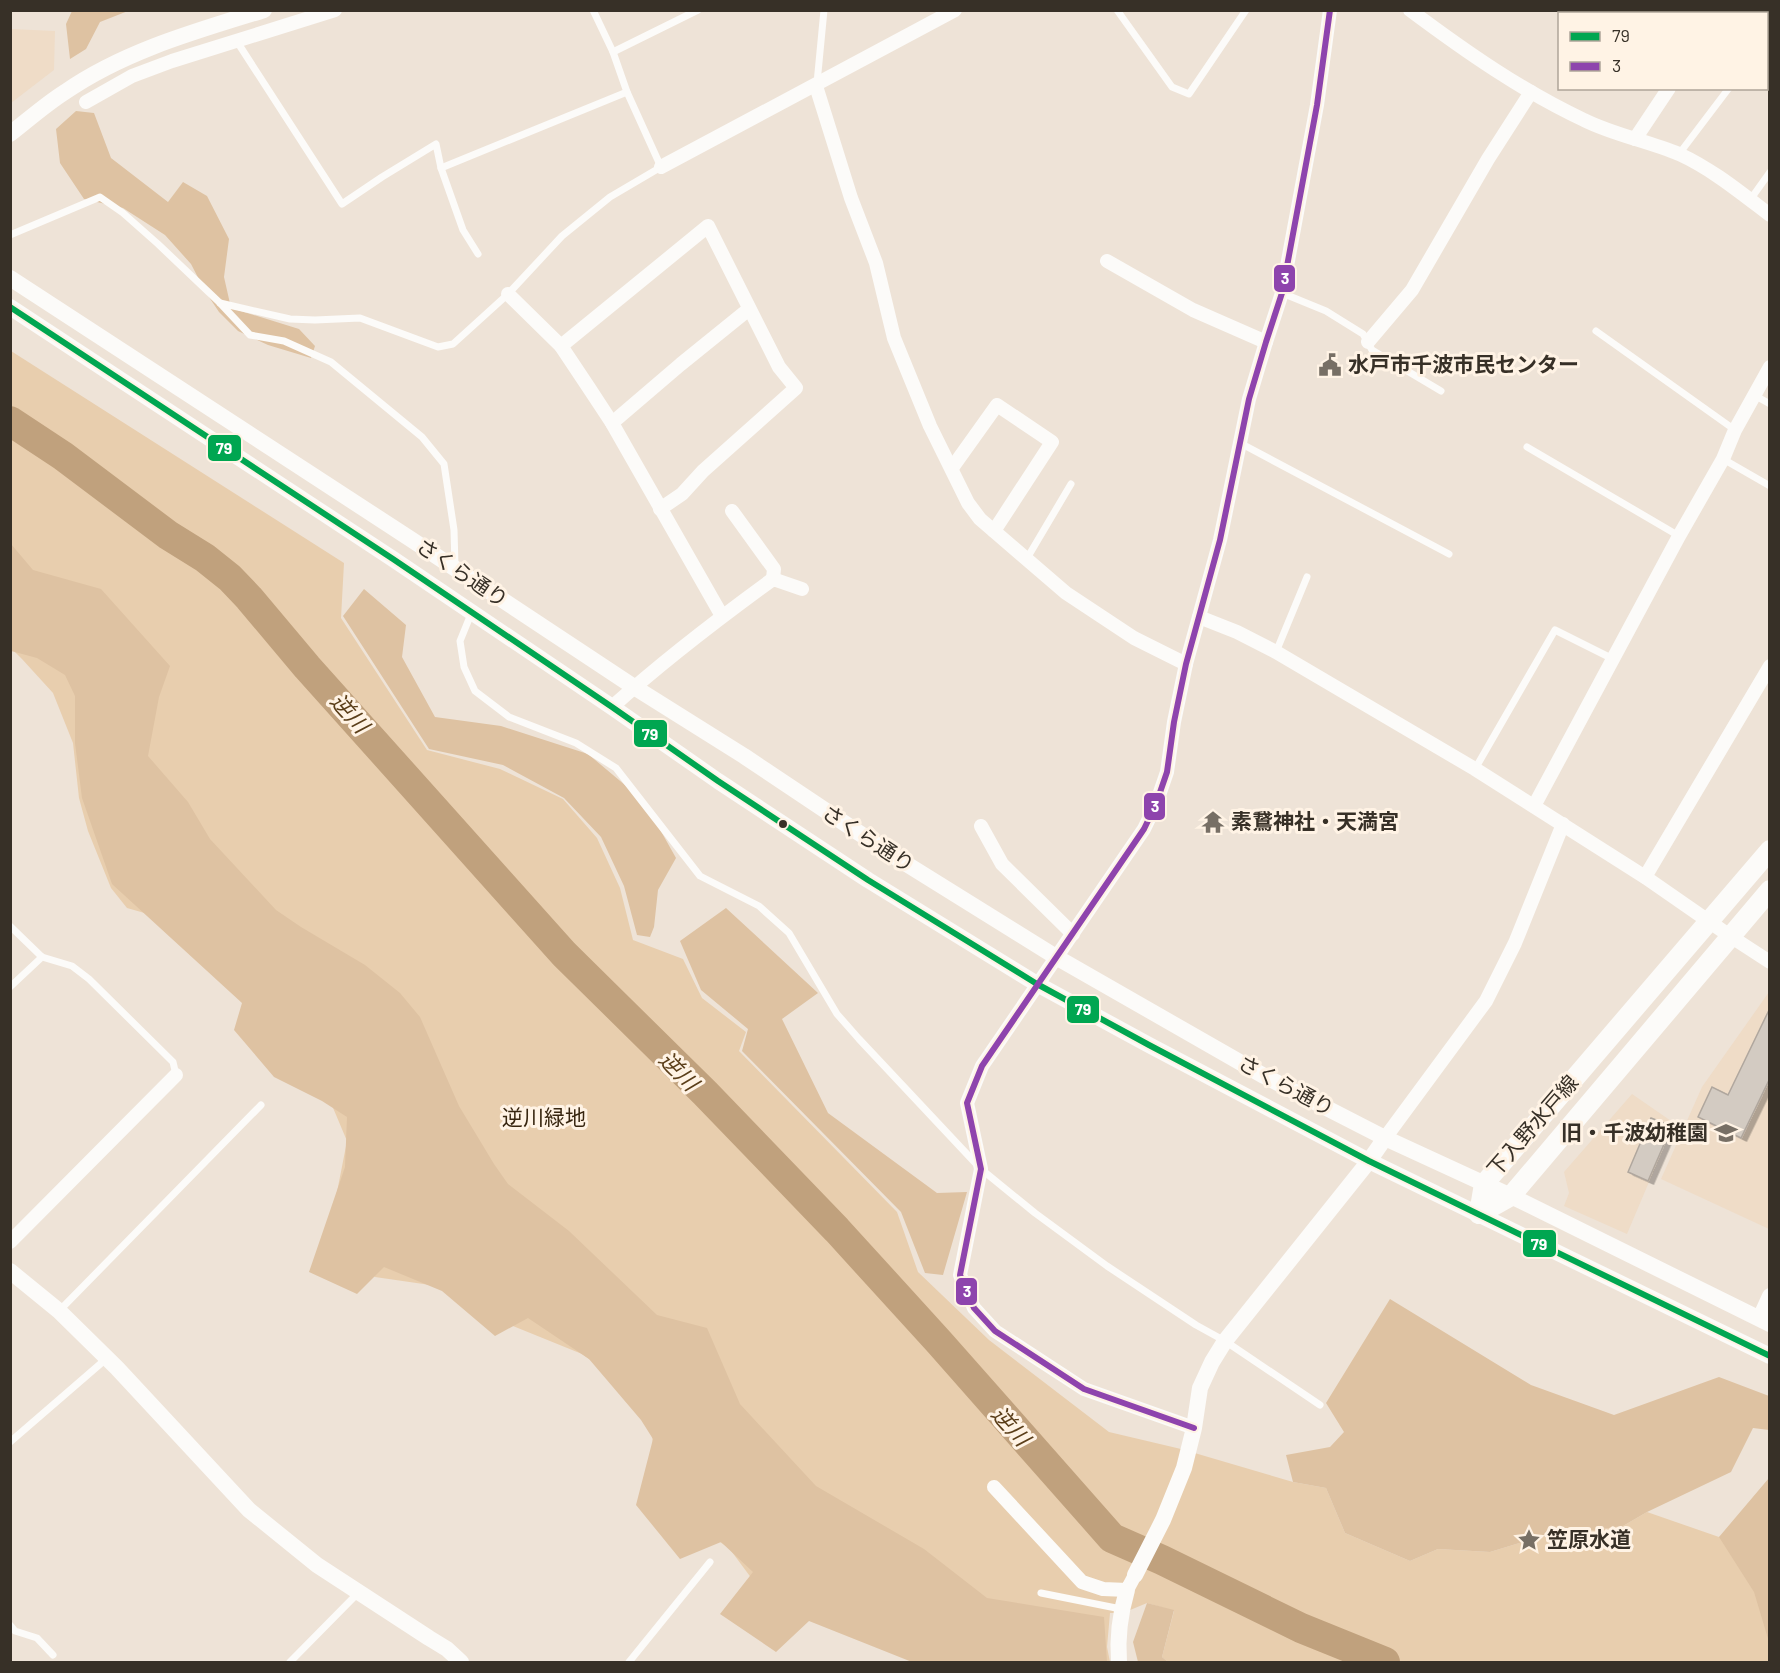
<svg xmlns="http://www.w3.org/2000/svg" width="1780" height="1673" font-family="Barlow,'Noto Sans JP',sans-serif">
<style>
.built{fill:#efdcc7}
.green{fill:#e8ceae}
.forest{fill:#dec2a2}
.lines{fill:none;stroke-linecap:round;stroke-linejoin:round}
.river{stroke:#c0a17d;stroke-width:30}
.building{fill:#d3cbc2;stroke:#b0a79e;stroke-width:1.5;filter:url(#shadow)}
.service{stroke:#fcfbf9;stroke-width:7}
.minor{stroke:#fcfbf9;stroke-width:14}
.tertiary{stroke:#fcfbf9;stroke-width:16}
.secondary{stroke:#fcfbf9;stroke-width:20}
.bus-1-casing{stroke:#fff3e5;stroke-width:10}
.bus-2-casing{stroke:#fff3e5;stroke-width:10}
.bus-1{stroke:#00a651;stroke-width:6}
.bus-2{stroke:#8e44ad;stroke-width:6}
.bus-dot{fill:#373027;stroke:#fff3e5;stroke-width:2}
.labels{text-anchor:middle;stroke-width:6;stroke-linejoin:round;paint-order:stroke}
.poi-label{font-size:21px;font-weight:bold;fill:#373027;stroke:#fff3e5;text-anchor:start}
.street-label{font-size:21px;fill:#373027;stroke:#fff3e5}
.park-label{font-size:21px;fill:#382610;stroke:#fff3e5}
.water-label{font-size:22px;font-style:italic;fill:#5b3e19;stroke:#fff3e5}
.line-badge{stroke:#fff3e5;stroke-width:2}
.badge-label{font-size:16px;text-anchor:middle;font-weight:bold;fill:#fff}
</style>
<defs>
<filter id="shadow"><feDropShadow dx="5.5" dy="3" stdDeviation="0" flood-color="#0004"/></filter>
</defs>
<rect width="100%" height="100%" fill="#eee3d7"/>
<!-- built -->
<g class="built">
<path d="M11,29L55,31L54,70L11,103Z"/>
<path d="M1769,992V1229L1661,1179L1702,1087Z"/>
<path d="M1632,1094L1674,1123L1627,1234L1564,1206L1569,1193L1564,1172Z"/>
</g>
<!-- green -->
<path class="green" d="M11,351L344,563L341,618L427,750L500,769L563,799L597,838L620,888L633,940L683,959L702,998L746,1032L739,1051L897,1212L918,1272L989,1340L1109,1432L1181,1449L1293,1482L1326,1488L1345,1533L1410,1561L1438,1549L1490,1552L1536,1538L1623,1526L1647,1512L1719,1537L1769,1505V1662H1168L1162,1657L1174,1611L1147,1603L1123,1613H1110L1107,1647L1110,1662H933L752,1579L729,1548L714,1538L656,1480L651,1422L617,1379L582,1354L488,1316L437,1286L375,1277L325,1236L337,1192L347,1141L331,1103L183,924L127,908L111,888L88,831L79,798L73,743L53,693L22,659L11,648Z"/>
<!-- forest -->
<g class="forest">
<path d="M72,11V10L128,11L100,22L86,49L70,59L66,24Z"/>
<path d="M76,111L94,113L111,158L168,202L183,182L207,196L229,239L224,277L231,308L299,329L315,346L311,358L268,345L238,331L219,312L205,291L191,264L165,235L123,208L84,199L60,163L56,129Z"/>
<path d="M11,544L33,570L101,589L170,666L159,697L148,756L188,802L210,839L276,910L301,927L365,965L400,993L420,1017L459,1106L494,1164L508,1184L569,1231L657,1315L707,1328L740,1404L816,1486L924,1549L987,1598L1104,1617L1107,1662H912L809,1621L776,1652L720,1614L753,1572L721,1542L680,1559L636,1505L653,1439L641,1420L589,1359L528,1318L495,1336L442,1291L384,1267L357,1294L309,1272L345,1167L347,1117L322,1101L274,1077L234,1030L242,1003L112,884L82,798L75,743V696L65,675L37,658L11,651Z"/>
<path d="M364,589L406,625L402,657L435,717L501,726L588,754L644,801L676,858L658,890L654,927L650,937L637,935L624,886L601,837L564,798L503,765L429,749L343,616Z"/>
<path d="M726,908L818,993L782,1019L828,1113L937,1193L967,1192L943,1275L925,1273L901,1212L742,1051L748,1029L701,990L680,941Z"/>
<path d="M1390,1299L1531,1385L1614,1415L1719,1377L1769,1396V1430L1753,1428L1731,1472L1647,1512L1623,1526L1536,1538L1490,1552L1438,1549L1410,1561L1345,1533L1326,1488L1293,1482L1286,1455L1330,1447L1344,1432L1326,1403Z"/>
<path d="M1769,1478V1642L1754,1592L1719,1537Z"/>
<path d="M1147,1603L1174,1610L1162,1657L1168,1662H1138L1133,1642Z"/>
</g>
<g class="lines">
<!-- river -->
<path class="river" d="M10,421L63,456L168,535L205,558L230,578L249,598L307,667L564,954L705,1093L837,1230L939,1342L1112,1538L1162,1560L1301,1628L1385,1662"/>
</g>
<!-- building -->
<g class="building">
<path d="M1770,1008V1078L1741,1138L1698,1117L1712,1087L1728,1095Z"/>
<path d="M1651,1118L1672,1126L1648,1181L1628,1172Z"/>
</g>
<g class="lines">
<!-- service -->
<g class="service">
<path d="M1117,10L1172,87L1189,94L1246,10"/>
<path d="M236,40L342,204L382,177L436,144L441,168"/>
<path d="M613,52L698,10"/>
<path d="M817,83L824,10"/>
<path d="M1679,154L1729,88"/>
<path d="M1750,200L1770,172"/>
<path d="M10,235L100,197L123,213L158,244L220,303L250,335L284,341L331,362L422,437L444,464L454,530L455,566"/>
<path d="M478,254L463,230L441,168L627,92"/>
<path d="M1282,293L1326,311L1363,334L1372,350L1441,391"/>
<path d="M220,303L290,319L315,320L360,318L438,347L453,344L508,294L562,236L610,197L661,167L627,92L613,52L593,10"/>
<path d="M1596,331L1735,430"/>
<path d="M1754,395L1770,404"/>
<path d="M1240,443L1449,554"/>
<path d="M1527,447L1679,536"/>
<path d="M1723,459L1770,486"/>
<path d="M1026,560L1071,484"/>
<path d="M471,614L460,641L464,667L475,691L509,717L576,743L616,768L700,876L759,906L789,933L837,1014L859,1039L981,1169L1035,1213L1107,1266L1196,1325L1225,1341L1320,1405"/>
<path d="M1276,652L1307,577"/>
<path d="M1475,769L1555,630L1613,659"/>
<path d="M10,926L42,957L72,966L89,979L173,1062L176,1075"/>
<path d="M10,987L42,957"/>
<path d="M59,1311L261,1105"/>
<path d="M10,1442L106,1359"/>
<path d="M1041,1593L1121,1609"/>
<path d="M10,1625L15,1631L37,1638L53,1655"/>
<path d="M290,1662L358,1593"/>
<path d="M629,1662L710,1562"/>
</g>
<!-- minor -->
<g class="minor">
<path d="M1410,10C1465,51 1522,91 1584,120C1614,135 1648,141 1679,154C1712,169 1741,193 1770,215"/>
<path d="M1720,14L1722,10"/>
<path d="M816,86L851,198L876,263L894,338L930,426L968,503L980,519L1066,593L1134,638L1186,664"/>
<path d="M86,102L132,76L172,61L335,10"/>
<path d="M1635,139L1669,88"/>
<path d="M661,167L955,10"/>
<path d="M1107,261L1193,310L1266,342"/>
<path d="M508,294L561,346L589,388L612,423L722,616"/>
<path d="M1368,342L1412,290L1488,159L1531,92"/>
<path d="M561,346L708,226L779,367L796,388L703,471L682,494L660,509"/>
<path d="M612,423L681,364L749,309"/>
<path d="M952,468L997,405L1052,442L994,531"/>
<path d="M732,511L774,569L773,579"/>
<path d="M1199,617L1237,632L1276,652L1475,769L1645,877L1730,936L1770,962"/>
<path d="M612,707C663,661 718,619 773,579L802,589"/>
<path d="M1534,806L1679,536L1723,459L1735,430L1770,367"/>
<path d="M981,826L1002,864L1073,934"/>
<path d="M1645,877L1770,666"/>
<path d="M1385,1138L1486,1001L1515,943L1563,824"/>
<path d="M10,1242L176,1075"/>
<path d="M1194,1428L1084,1389L995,1331L974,1308L960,1275L981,1169L967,1103L982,1066L1144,829L1156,804L1167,772L1174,722L1186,664L1220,540L1249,399L1266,342L1282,293L1317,105L1330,10"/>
<path d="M994,1487L1082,1582L1103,1589L1127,1590L1135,1575"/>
</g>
<!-- tertiary -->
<g class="tertiary">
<path d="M10,134C28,120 46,104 65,92C124,51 196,31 264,10"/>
<path d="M10,278L409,538L634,687L744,756L892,855L1056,957L1264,1076L1385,1138L1511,1196L1770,1324"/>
<path d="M10,307L393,559L612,707L718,781L868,880L1037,984L1149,1045L1369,1161L1770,1356"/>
<path d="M10,1271L59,1311L117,1368L249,1510L317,1565L429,1638L447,1649L461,1662"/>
<path d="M1760,1318L1770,1296"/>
<path d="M1135,1575L1163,1520L1184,1468L1194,1428L1200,1388L1212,1362L1225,1341L1369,1161L1385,1138"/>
<path d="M1119,1662C1117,1637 1120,1614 1127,1590"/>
</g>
<!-- secondary -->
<g class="secondary">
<path d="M1479,1214L1484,1184L1770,850"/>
<path d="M1479,1214L1511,1196L1770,890"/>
</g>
<!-- bus-1 casing -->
<g class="bus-1-casing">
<path id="bus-1" d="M10,307L393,559L612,707L718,781L868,880L1037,984L1149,1045L1369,1161L1770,1356"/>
</g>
<!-- bus-2 casing -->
<g class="bus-2-casing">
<path id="bus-2" d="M1194,1428L1084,1389L995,1331L974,1308L960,1275L981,1169L967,1103L982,1066L1144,829L1156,804L1167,772L1174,722L1186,664L1220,540L1249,399L1266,342L1282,293L1317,105L1330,10"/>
</g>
<!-- bus-1 -->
<use href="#bus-1" class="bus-1"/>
<!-- bus-2 -->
<use href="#bus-2" class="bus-2"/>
</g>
<!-- icons -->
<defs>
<g id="civic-bare" transform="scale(1.8)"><path d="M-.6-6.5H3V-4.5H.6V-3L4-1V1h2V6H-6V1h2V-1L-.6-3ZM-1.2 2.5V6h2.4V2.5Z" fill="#776f65" stroke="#fff3e5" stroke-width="2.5" paint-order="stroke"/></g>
<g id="temple-bare" transform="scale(1.8)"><path d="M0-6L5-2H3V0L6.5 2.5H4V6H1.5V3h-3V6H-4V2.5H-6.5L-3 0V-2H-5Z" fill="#776f65" stroke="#fff3e5" stroke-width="2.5" paint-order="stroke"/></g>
<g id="school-bare" transform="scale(1.8)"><path d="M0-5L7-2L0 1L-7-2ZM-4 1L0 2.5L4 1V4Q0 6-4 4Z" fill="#776f65" stroke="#fff3e5" stroke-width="2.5" paint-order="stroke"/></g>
<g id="sight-bare" transform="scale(1.8)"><path d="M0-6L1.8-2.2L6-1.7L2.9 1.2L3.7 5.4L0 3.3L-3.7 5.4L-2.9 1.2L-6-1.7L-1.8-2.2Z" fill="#776f65" stroke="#fff3e5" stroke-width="2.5" paint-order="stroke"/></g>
</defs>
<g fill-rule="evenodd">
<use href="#civic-bare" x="1330" y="365"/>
<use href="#temple-bare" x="1213" y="822"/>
<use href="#school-bare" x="1726" y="1133"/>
<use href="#sight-bare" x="1529" y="1540"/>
</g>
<!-- markers -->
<circle class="bus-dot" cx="783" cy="824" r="5"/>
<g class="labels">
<!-- poi labels -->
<g class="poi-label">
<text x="1348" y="372">水戸市千波市民センター</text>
<text x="1231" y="829">素鵞神社・天満宮</text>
<text x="1708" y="1140" text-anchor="end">旧・千波幼稚園</text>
<text x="1547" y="1547">笠原水道</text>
</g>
<!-- street labels -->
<g class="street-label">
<text transform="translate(462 573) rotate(34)" y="7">さくら通り</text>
<text transform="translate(868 839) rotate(33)" y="7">さくら通り</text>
<text transform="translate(1286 1086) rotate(28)" y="7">さくら通り</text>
<text transform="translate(1533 1126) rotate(-49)" y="7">下入野水戸線</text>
</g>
<!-- park labels -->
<g class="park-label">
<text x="544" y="1125">逆川緑地</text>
</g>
<!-- water labels -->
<g class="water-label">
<text transform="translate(350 713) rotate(48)" y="8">逆川</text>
<text transform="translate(679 1071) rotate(45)" y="8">逆川</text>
<text transform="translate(1011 1426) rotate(48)" y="8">逆川</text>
</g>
</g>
<g class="line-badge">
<rect x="1273" y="264" width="23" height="29" rx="6" fill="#8e44ad"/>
<rect x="207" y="434" width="35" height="28" rx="6" fill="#00a651"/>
<rect x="633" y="719" width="35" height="29" rx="6" fill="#00a651"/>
<rect x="1143" y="792" width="23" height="29" rx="6" fill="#8e44ad"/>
<rect x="1066" y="995" width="34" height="29" rx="6" fill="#00a651"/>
<rect x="1522" y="1229" width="35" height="29" rx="6" fill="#00a651"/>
<rect x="955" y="1277" width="23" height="29" rx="6" fill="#8e44ad"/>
</g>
<g class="badge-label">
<text x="1285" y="284">3</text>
<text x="224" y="454">79</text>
<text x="650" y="740">79</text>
<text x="1155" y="812">3</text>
<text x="1083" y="1015">79</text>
<text x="1539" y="1250">79</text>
<text x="967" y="1297">3</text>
</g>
<!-- border -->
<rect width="1780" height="1673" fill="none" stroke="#373027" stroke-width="24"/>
<!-- legend -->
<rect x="1558" y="12" width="210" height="78" fill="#fff3e5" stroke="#afa599" stroke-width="1.5"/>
<rect x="1570" y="32" width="30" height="9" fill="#00a651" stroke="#afa599" stroke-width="1.5"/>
<text x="1612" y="42" font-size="18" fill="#373027">79</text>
<rect x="1570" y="62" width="30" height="9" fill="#8e44ad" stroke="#afa599" stroke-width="1.5"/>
<text x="1612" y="72" font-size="18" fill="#373027">3</text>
</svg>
